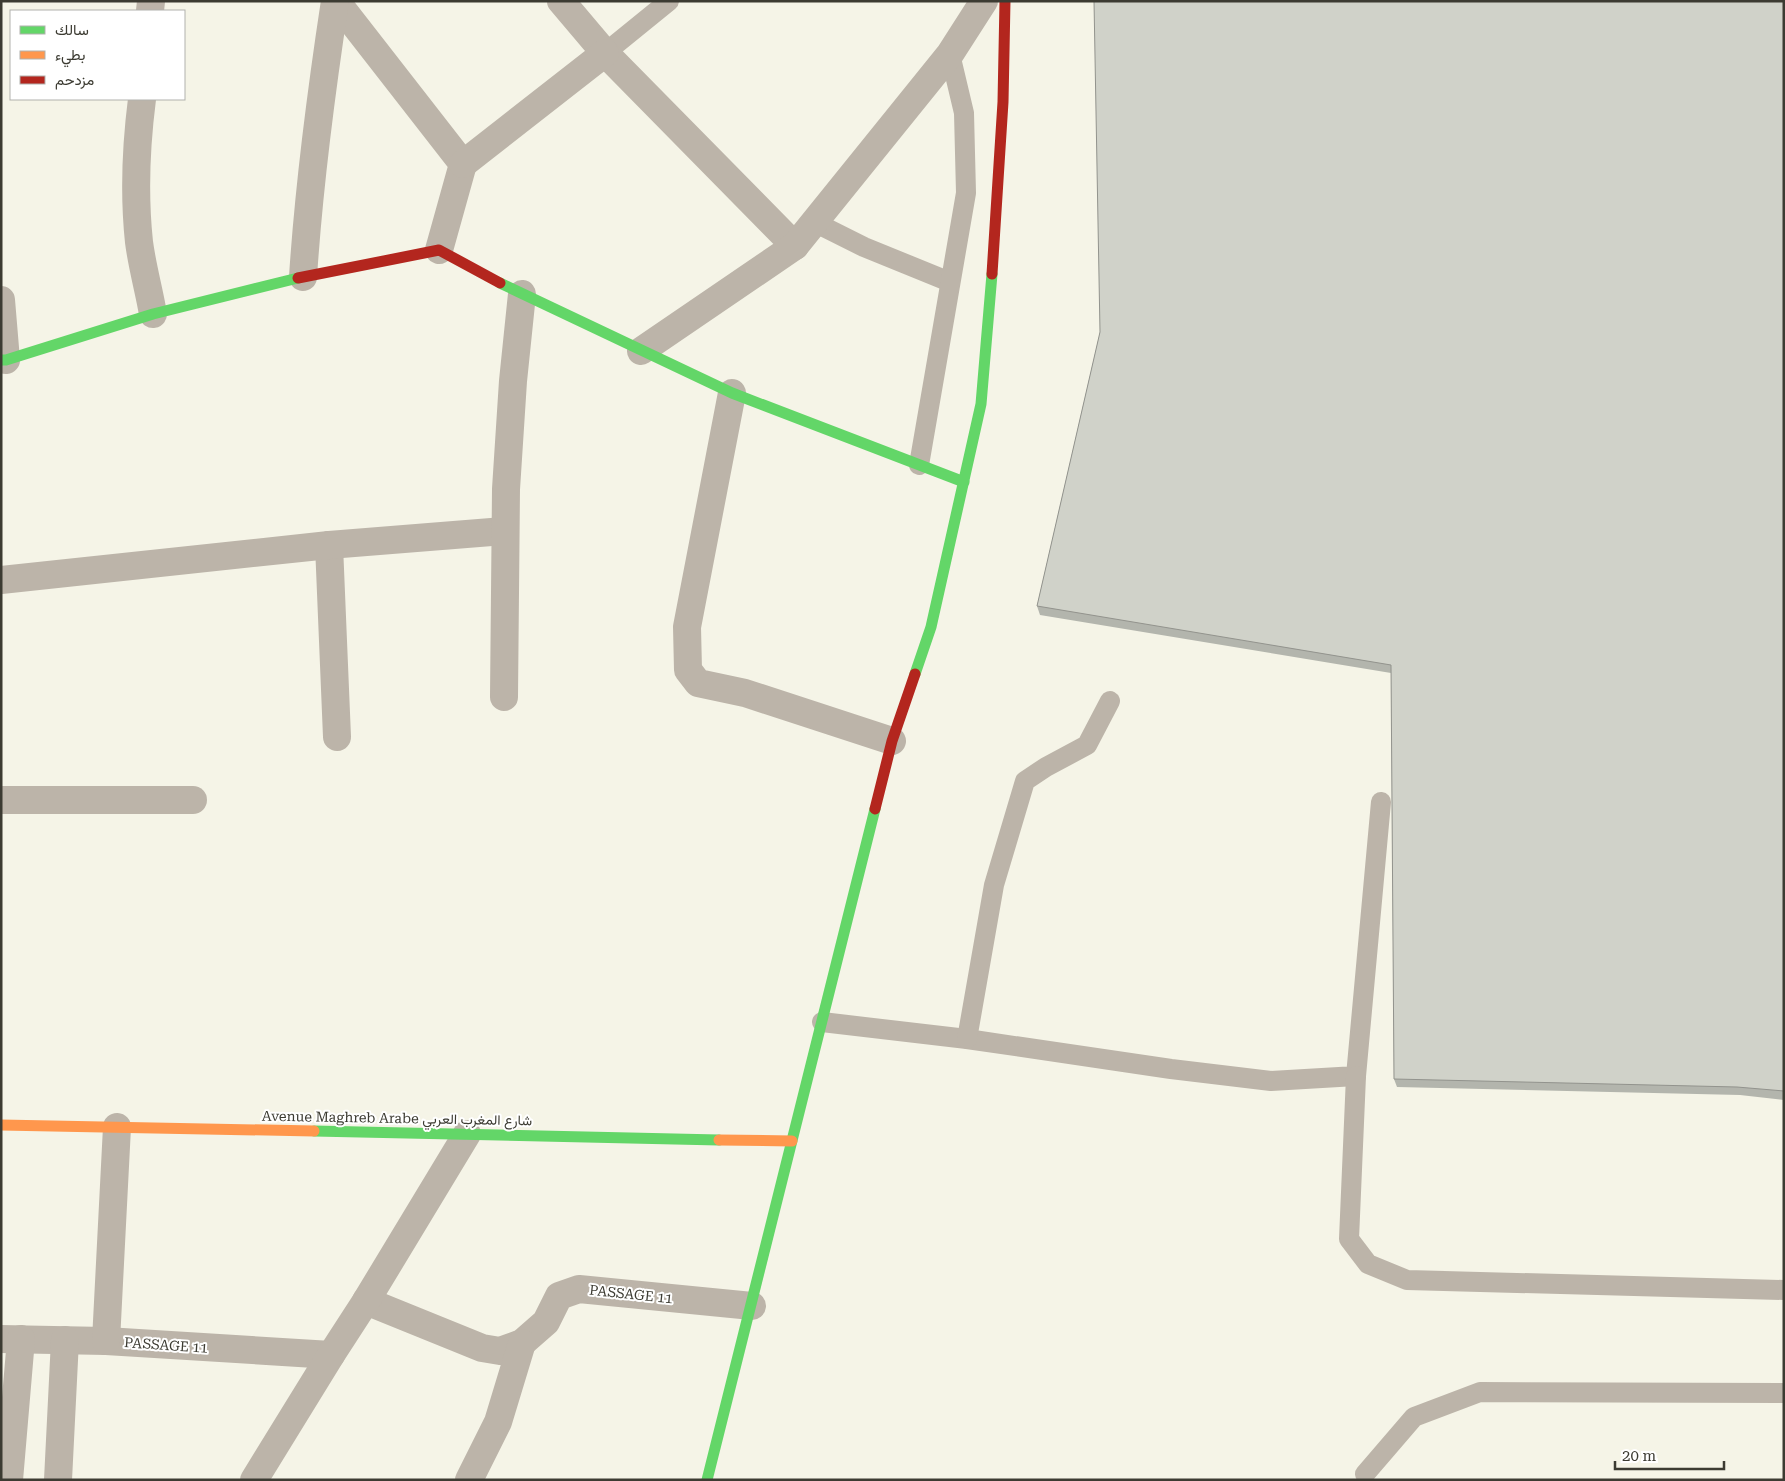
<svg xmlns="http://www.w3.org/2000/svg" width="1785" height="1481" font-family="'Roboto Serif',Vazirmatn,serif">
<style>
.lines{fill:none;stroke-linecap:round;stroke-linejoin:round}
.lane{stroke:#bcb4a9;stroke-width:20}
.street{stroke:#bcb4a9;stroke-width:28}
.fast{stroke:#63d668;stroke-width:11}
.slow{stroke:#ff974d;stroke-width:11}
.jam{stroke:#b3261e;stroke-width:11}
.wall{fill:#b3b5ad}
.building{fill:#d0d2c9;stroke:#92938d}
.labels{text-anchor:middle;stroke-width:4;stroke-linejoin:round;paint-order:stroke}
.street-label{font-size:14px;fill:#3c3b32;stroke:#fff}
</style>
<rect width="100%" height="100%" fill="#f5f4e7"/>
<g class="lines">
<!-- lane -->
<g class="lane">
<path d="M605,53L669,1"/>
<path d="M814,222L864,247L950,282"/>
<path d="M919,465L966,193L964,113L950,54"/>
<path d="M822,1022L967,1039L1171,1069L1271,1081L1356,1076L1381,802"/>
<path d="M967,1039L994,885L1025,781L1046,767L1087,745L1110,701"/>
<path d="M1356,1076L1349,1239L1368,1264L1407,1280L1784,1290"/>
<path d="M1365,1474L1414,1417L1480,1392L1784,1393"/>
</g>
<!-- street -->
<g class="street">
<path d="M336,1L463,164L439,250"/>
<path d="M561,1L605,53L795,246"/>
<path d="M150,11L151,1"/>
<path d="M142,99C136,146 134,195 139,242C142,266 149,290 153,314"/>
<path d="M463,164L605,53"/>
<path d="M303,277C309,184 321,93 335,1"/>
<path d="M1,300L6,360"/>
<path d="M641,351L795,246L950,54L984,1"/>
<path d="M732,393L687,627L688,670L698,683L745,693L892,741"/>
<path d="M329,545L337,737"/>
<path d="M1,580L329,545L504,531"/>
<path d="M504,697L506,489L513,381L522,294"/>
<path d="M1,800H193"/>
<path d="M366,1301L482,1348L500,1351L522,1343L546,1322L559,1296L579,1289L752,1306"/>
<path d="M1,1339L106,1341L331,1355"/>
<path d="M106,1341L117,1127"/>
<path d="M9,1480L21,1339"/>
<path d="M58,1480L65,1340"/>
<path d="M254,1480L331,1355L366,1301L467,1134"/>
<path d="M469,1480L498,1422L522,1343"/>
</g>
<!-- fast -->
<g class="fast">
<path d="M500,283L732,393L964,482"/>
<path d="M1,360H6L153,314L298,278"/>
<path d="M915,674L931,627L981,404L992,274"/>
<path d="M314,1131L719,1140"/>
<path d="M707,1480L875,809"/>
</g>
<!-- slow -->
<g class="slow">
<path d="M1,1125L314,1131"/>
<path d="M719,1140L792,1141"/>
</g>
<!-- jam -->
<g class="jam">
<path d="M992,274L1003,102L1005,1"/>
<path d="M298,278L439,250L500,283"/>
<path d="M875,809L892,741L915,674"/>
</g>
</g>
<!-- wall -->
<path class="wall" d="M1784,1V1100L1740,1095L1397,1087L1394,1079L1391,673L1040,615L1037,606L1100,332Z"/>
<!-- building -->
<path class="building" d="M1094,1H1784V1091L1737,1087L1394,1079L1391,665L1037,606L1100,332Z"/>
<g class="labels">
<!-- street labels -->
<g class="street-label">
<text transform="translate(397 1118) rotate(1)" y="5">Avenue Maghreb Arabe شارع المغرب العربي</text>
<text transform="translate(631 1294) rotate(6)" y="5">PASSAGE 11</text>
<text transform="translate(166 1345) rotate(4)" y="5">PASSAGE 11</text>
</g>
</g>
<!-- border -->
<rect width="1785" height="1481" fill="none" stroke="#3c3b32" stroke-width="5"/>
<!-- legend -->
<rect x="10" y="10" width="175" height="90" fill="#ffffff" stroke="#b1b1ad"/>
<rect x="20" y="26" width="25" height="8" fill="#63d668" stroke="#b1b1ad"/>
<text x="55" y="35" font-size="15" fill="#3c3b32">سالك</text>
<rect x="20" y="51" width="25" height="8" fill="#ff974d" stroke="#b1b1ad"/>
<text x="55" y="60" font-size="15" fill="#3c3b32">بطيء</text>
<rect x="20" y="76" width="25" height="8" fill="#b3261e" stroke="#b1b1ad"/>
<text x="55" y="85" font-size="15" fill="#3c3b32">مزدحم</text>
<!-- scale -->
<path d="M1615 1461v8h109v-8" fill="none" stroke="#3c3b32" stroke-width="2.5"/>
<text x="1622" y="1461" font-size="15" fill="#3c3b32" stroke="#ffffff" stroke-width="4" paint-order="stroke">20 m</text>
</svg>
